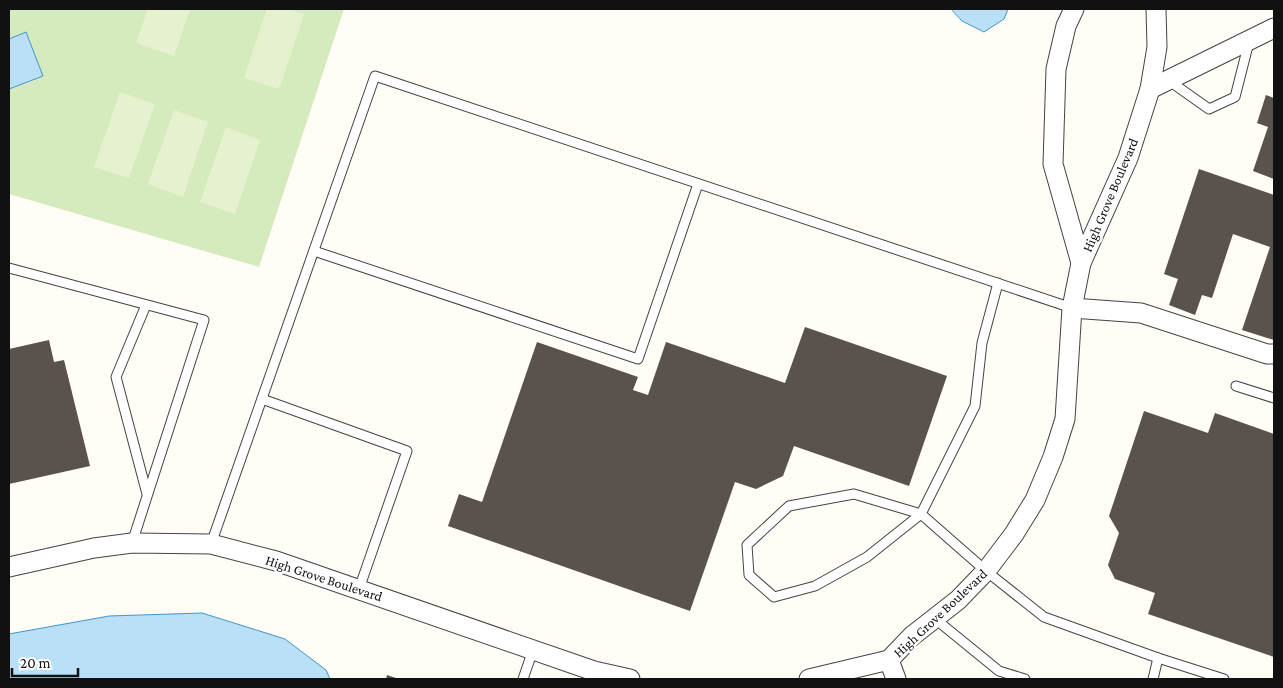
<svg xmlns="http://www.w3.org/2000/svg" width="1283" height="688" font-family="'Crimson Pro',serif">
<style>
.green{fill:#d5ebbd}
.pitch{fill:#e6f2cf}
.water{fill:#b9e0f7;stroke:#3f96cf}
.building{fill:#5a524d}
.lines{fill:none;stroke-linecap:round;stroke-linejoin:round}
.lane-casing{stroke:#444;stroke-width:11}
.street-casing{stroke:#444;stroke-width:21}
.lane{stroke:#fff;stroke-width:9}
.street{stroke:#fff;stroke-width:19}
.labels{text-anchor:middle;stroke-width:5;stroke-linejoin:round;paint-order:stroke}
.street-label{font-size:14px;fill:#111;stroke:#fff}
</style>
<rect width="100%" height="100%" fill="#fffdf5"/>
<!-- green -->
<path class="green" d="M9,9H344L259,267L9,194Z"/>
<!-- pitch -->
<g class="pitch">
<path d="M148,9H190L174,56L136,43Z"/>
<path d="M267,9H287L304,14L279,89L244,78Z"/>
<path d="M120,92L155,104L129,178L94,167Z"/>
<path d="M174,110L208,122L183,197L148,184Z"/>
<path d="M226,127L260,140L235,214L200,202Z"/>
</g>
<!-- water -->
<g class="water">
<path d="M951,9H1008L1004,19L984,32L962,21Z"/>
<path d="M26,32L43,76L9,89V39Z"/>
<path d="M202,613L285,639L326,670L330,679H9V634L109,616Z"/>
</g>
<!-- building -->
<g class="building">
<path d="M1266,95L1274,98V179L1253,171L1268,127L1257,123Z"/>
<path d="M1199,169L1274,195V340L1242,330L1270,247L1233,234L1212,298L1202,295L1195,315L1169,305L1178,279L1164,274Z"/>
<path d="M805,327L947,376L909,486L794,446L783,476L756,489L735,482L690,611L448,526L459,494L482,502L537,342L638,377L633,390L648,395L666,342L785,383Z"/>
<path d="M49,340L54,362L64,360L90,466L9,484V349Z"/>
<path d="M1144,411L1208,433L1215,413L1274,434V657L1148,614L1155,593L1115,579L1108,565L1119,533L1109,516Z"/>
<path d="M387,675L399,679H386Z"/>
</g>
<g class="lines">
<!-- lane casing -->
<g class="lane-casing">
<g id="lane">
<path d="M1168,80L1209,109L1235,97L1249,42"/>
<path d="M314,251L638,359L698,184"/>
<path d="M9,268L204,320L132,543"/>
<path d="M998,283L982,343L975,406L921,514L854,494L789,506L747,545L749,575L774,597L815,586L867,557L921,514L986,571L1044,617L1158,658"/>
<path d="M146,305L116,377L147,494"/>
<path d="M1236,386L1274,398"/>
<path d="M262,399L407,451L359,589"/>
<path d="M211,544L375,76L1072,308"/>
<path d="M934,618L999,671L1025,679"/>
<path d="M523,679L533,650"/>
<path d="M1153,679L1158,658L1224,679"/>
</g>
</g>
<!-- street casing -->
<g class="street-casing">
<g id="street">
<path d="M1074,9L1066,26L1056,69L1053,164L1081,263"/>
<path d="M1150,89L1274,28"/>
<path d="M1072,308L1141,313L1267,354H1274"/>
<path d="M9,567L94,548L132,543L211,544L276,561L594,671L630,679"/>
<path d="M889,660L896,679"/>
<path d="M809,679L889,660L912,636L958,600L986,571L1014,534L1035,500L1053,457L1065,419L1072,308L1081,263L1128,158L1150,89L1157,47L1156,9"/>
</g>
</g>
<!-- lane -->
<use href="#lane" class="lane"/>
<!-- street -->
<use href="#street" class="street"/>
</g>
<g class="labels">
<!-- street labels -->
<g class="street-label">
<text transform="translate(1110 195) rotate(-67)" y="5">High Grove Boulevard</text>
<text transform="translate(324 578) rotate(18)" y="5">High Grove Boulevard</text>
<text transform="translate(940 613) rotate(-43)" y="5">High Grove Boulevard</text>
</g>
</g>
<!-- border -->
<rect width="1283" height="688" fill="none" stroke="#111111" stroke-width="20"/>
<!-- scale -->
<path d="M12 668v8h66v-8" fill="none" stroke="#111111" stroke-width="2.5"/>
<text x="20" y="668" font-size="15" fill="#111111" stroke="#ffffff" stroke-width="4" paint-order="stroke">20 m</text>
</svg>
